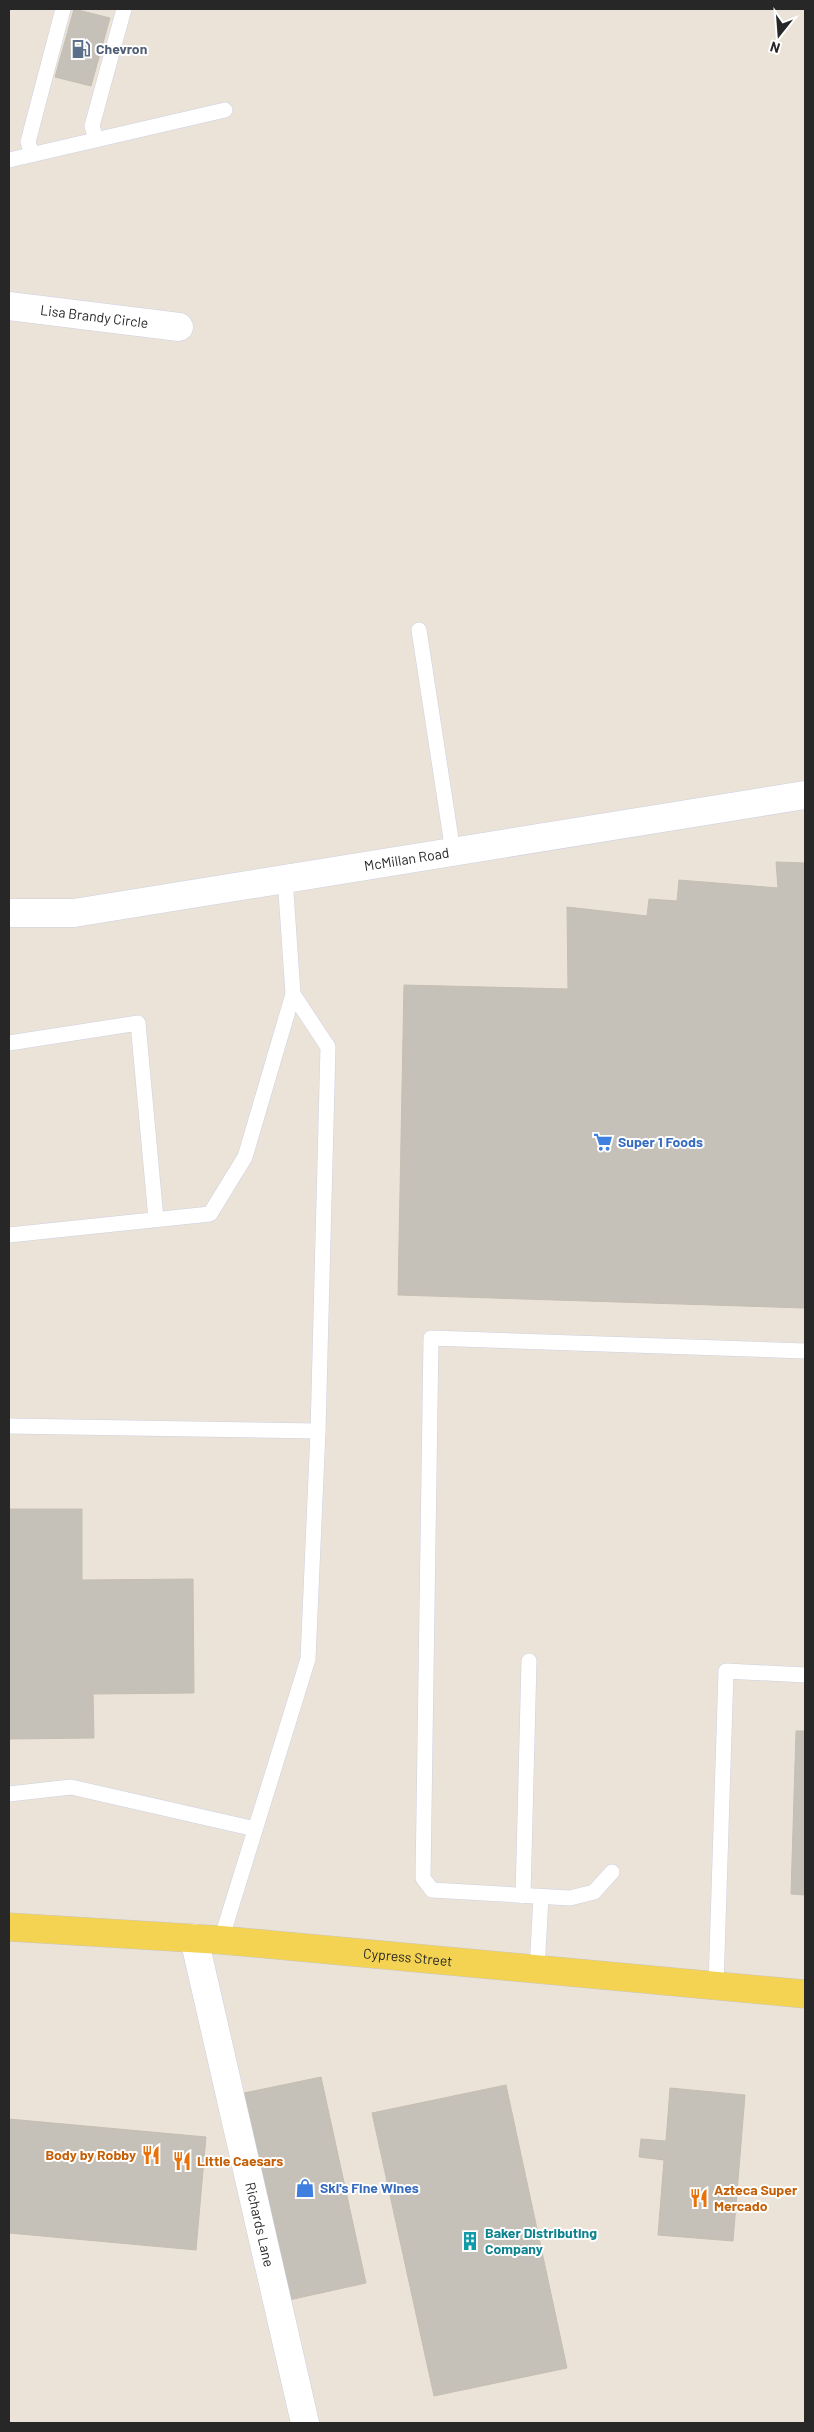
<svg xmlns="http://www.w3.org/2000/svg" width="814" height="2432" font-family="Barlow,sans-serif">
<style>
.building{fill:#c5c0b8;stroke:#c5bfb2}
.lines{fill:none;stroke-linecap:round;stroke-linejoin:round}
.lane-casing{stroke:#cdd0e1;stroke-width:16}
.street-casing{stroke:#cdd0e1;stroke-width:29}
.secondary-casing{stroke:#cdd0e1;stroke-width:29}
.primary-casing{stroke:#c7c7c7;stroke-width:29}
.lane{stroke:#fff;stroke-width:15}
.street{stroke:#fff;stroke-width:28}
.secondary{stroke:#fff;stroke-width:28}
.primary{stroke:#f4d353;stroke-width:28}
.labels{text-anchor:middle;stroke-width:4;stroke-linejoin:round;paint-order:stroke}
.service-label{font-size:14px;font-weight:bold;fill:#4e5e75;stroke:#fff;text-anchor:start}
.street-label{font-size:14px;fill:#272727;stroke:#fff}
.shop-label{font-size:14px;font-weight:bold;fill:#366cbe;stroke:#fff;text-anchor:start}
.food-label{font-size:14px;font-weight:bold;fill:#c56008;stroke:#fff;text-anchor:start}
.culture-label{font-size:14px;font-weight:bold;fill:#0d838f;stroke:#fff;text-anchor:start}
</style>
<rect width="100%" height="100%" fill="#ebe3d8"/>
<!-- building -->
<g class="building">
<path d="M74,9L110,18L91,86L55,77Z"/>
<path d="M776,862L805,863V1308L398,1295L404,985L568,989L567,907L647,916L649,899L677,901L679,880L778,888Z"/>
<path d="M9,1509H82V1580L193,1579L194,1693L93,1694L94,1738L9,1739Z"/>
<path d="M796,1731H805V1895L791,1894Z"/>
<path d="M321,2077L366,2283L289,2300L244,2093Z"/>
<path d="M506,2085L567,2368L434,2396L372,2113Z"/>
<path d="M670,2088L745,2095L733,2241L658,2235L664,2160L639,2157L641,2139L666,2141Z"/>
<path d="M9,2119L206,2137L196,2250L9,2233Z"/>
</g>
<g class="lines">
<!-- lane casing -->
<g class="lane-casing">
<g id="lane">
<path d="M96,139L92,126L124,9"/>
<path d="M32,154L28,142L63,9"/>
<path d="M9,160L225,110"/>
<path d="M419,630L453,852"/>
<path d="M9,1043L138,1023L156,1219"/>
<path d="M9,1235L210,1214L245,1157L293,994"/>
<path d="M9,1426L318,1431"/>
<path d="M9,1794L71,1787L255,1829"/>
<path d="M612,1872L594,1892L570,1898L432,1890L423,1878L431,1338L805,1351"/>
<path d="M523,1896L529,1661"/>
<path d="M221,1940L308,1659L318,1431L328,1047L293,994L285,878"/>
<path d="M537,1970L541,1897"/>
<path d="M716,1986L726,1671L805,1675"/>
</g>
</g>
<!-- street casing -->
<g class="street-casing">
<g id="street">
<path id="s1" d="M9,306L179,327"/>
<path id="s2" d="M194,1938L305,2423"/>
</g>
</g>
<!-- secondary casing -->
<g class="secondary-casing">
<g id="secondary">
<path id="s3" d="M9,913H74L805,795"/>
</g>
</g>
<!-- primary casing -->
<g class="primary-casing">
<g id="primary">
<path id="s4" d="M9,1927L221,1940L805,1994"/>
</g>
</g>
<!-- lane -->
<use href="#lane" class="lane"/>
<!-- street -->
<use href="#street" class="street"/>
<!-- secondary -->
<use href="#secondary" class="secondary"/>
<!-- primary -->
<use href="#primary" class="primary"/>
</g>
<!-- icons -->
<defs>
<g id="fuel-bare" transform="scale(1.5)"><path d="M-5.5-6h7V0h2V4h1.3V-2.5L3-4.5l.8-.8L6-3V5H2.5V1h-1V6h-7ZM-4.2-4.7v3.2H.2V-4.7Z" fill="#5c6f8a" stroke="#fff" stroke-width="2.5" paint-order="stroke"/></g>
<g id="supermarket-bare" transform="scale(1.5)"><path d="M-6-5.5h2.5l.6 2H6L4.5 2H-2.5L-4.4-4H-6ZM-1.5 3.2a1.3 1.3 0 1 0 .1 0ZM3 3.2a1.3 1.3 0 1 0 .1 0Z" fill="#3f7fe0" stroke="#fff" stroke-width="2.5" paint-order="stroke"/></g>
<g id="restaurant-bare" transform="scale(1.5)"><path d="M-5-6h1v4h1v-4h1v4h1v-4h1v5L-1.5 .5V6h-2V.5L-5-1ZM5-6V6H3V1.5H1.5Q1.5-4 5-6Z" fill="#e8710a" stroke="#fff" stroke-width="2.5" paint-order="stroke"/></g>
<g id="shop-bare" transform="scale(1.5)"><path d="M-5-2.5h2.3a2.7 3.5 0 0 1 5.4 0H5L5.5 6h-11ZM-1.5-2.5h3a1.5 2.3 0 0 0-3 0Z" fill="#3f7fe0" stroke="#fff" stroke-width="2.5" paint-order="stroke"/></g>
<g id="building-bare" transform="scale(1.5)"><path d="M-4-6H4V6H1V3H-1V6H-4ZM-2.5-4.3h1.7v1.8h-1.7ZM.8-4.3h1.7v1.8H.8ZM-2.5-1h1.7V.8h-1.7ZM.8-1h1.7V.8H.8Z" fill="#0f9aa8" stroke="#fff" stroke-width="2.5" paint-order="stroke"/></g>
</defs>
<g fill-rule="evenodd">
<use href="#fuel-bare" x="81" y="49"/>
<use href="#supermarket-bare" x="603" y="1142"/>
<use href="#restaurant-bare" x="151" y="2155"/>
<use href="#restaurant-bare" x="182" y="2161"/>
<use href="#shop-bare" x="305" y="2188"/>
<use href="#restaurant-bare" x="699" y="2198"/>
<use href="#building-bare" x="470" y="2241"/>
</g>
<g class="labels">
<!-- service labels -->
<g class="service-label">
<text x="96" y="54">Chevron</text>
</g>
<!-- street labels -->
<g class="street-label">
<text dy="5" stroke="none"><textPath href="#s1" startOffset="86">Lisa Brandy Circle</textPath></text>
<text dy="5" stroke="none"><textPath href="#s3" startOffset="402">McMillan Road</textPath></text>
<text dy="5" stroke="none"><textPath href="#s4" startOffset="400">Cypress Street</textPath></text>
<text dy="5" stroke="none"><textPath href="#s2" startOffset="294">Richards Lane</textPath></text>
</g>
<!-- shop labels -->
<g class="shop-label">
<text x="618" y="1147">Super 1 Foods</text>
<text x="320" y="2193">Ski's Fine Wines</text>
</g>
<!-- food labels -->
<g class="food-label">
<text x="136" y="2160" text-anchor="end">Body by Robby</text>
<text x="197" y="2166">Little Caesars</text>
<text x="714" y="2195">Azteca Super<tspan x="714" dy="16">Mercado</tspan></text>
</g>
<!-- culture labels -->
<g class="culture-label">
<text x="485" y="2238">Baker Distributing<tspan x="485" dy="16">Company</tspan></text>
</g>
</g>
<!-- border -->
<rect width="814" height="2432" fill="none" stroke="#272727" stroke-width="20"/>
<!-- north arrow -->
<g transform="translate(779 35) rotate(197)" stroke="#ffffff" stroke-width="4" paint-order="stroke">
<path d="M0-4L9 19L0 12L-9 19Z" fill="#272727"/>
<text y="-8" font-size="14" font-weight="bold" text-anchor="middle" fill="#272727">N</text>
</g>
</svg>
